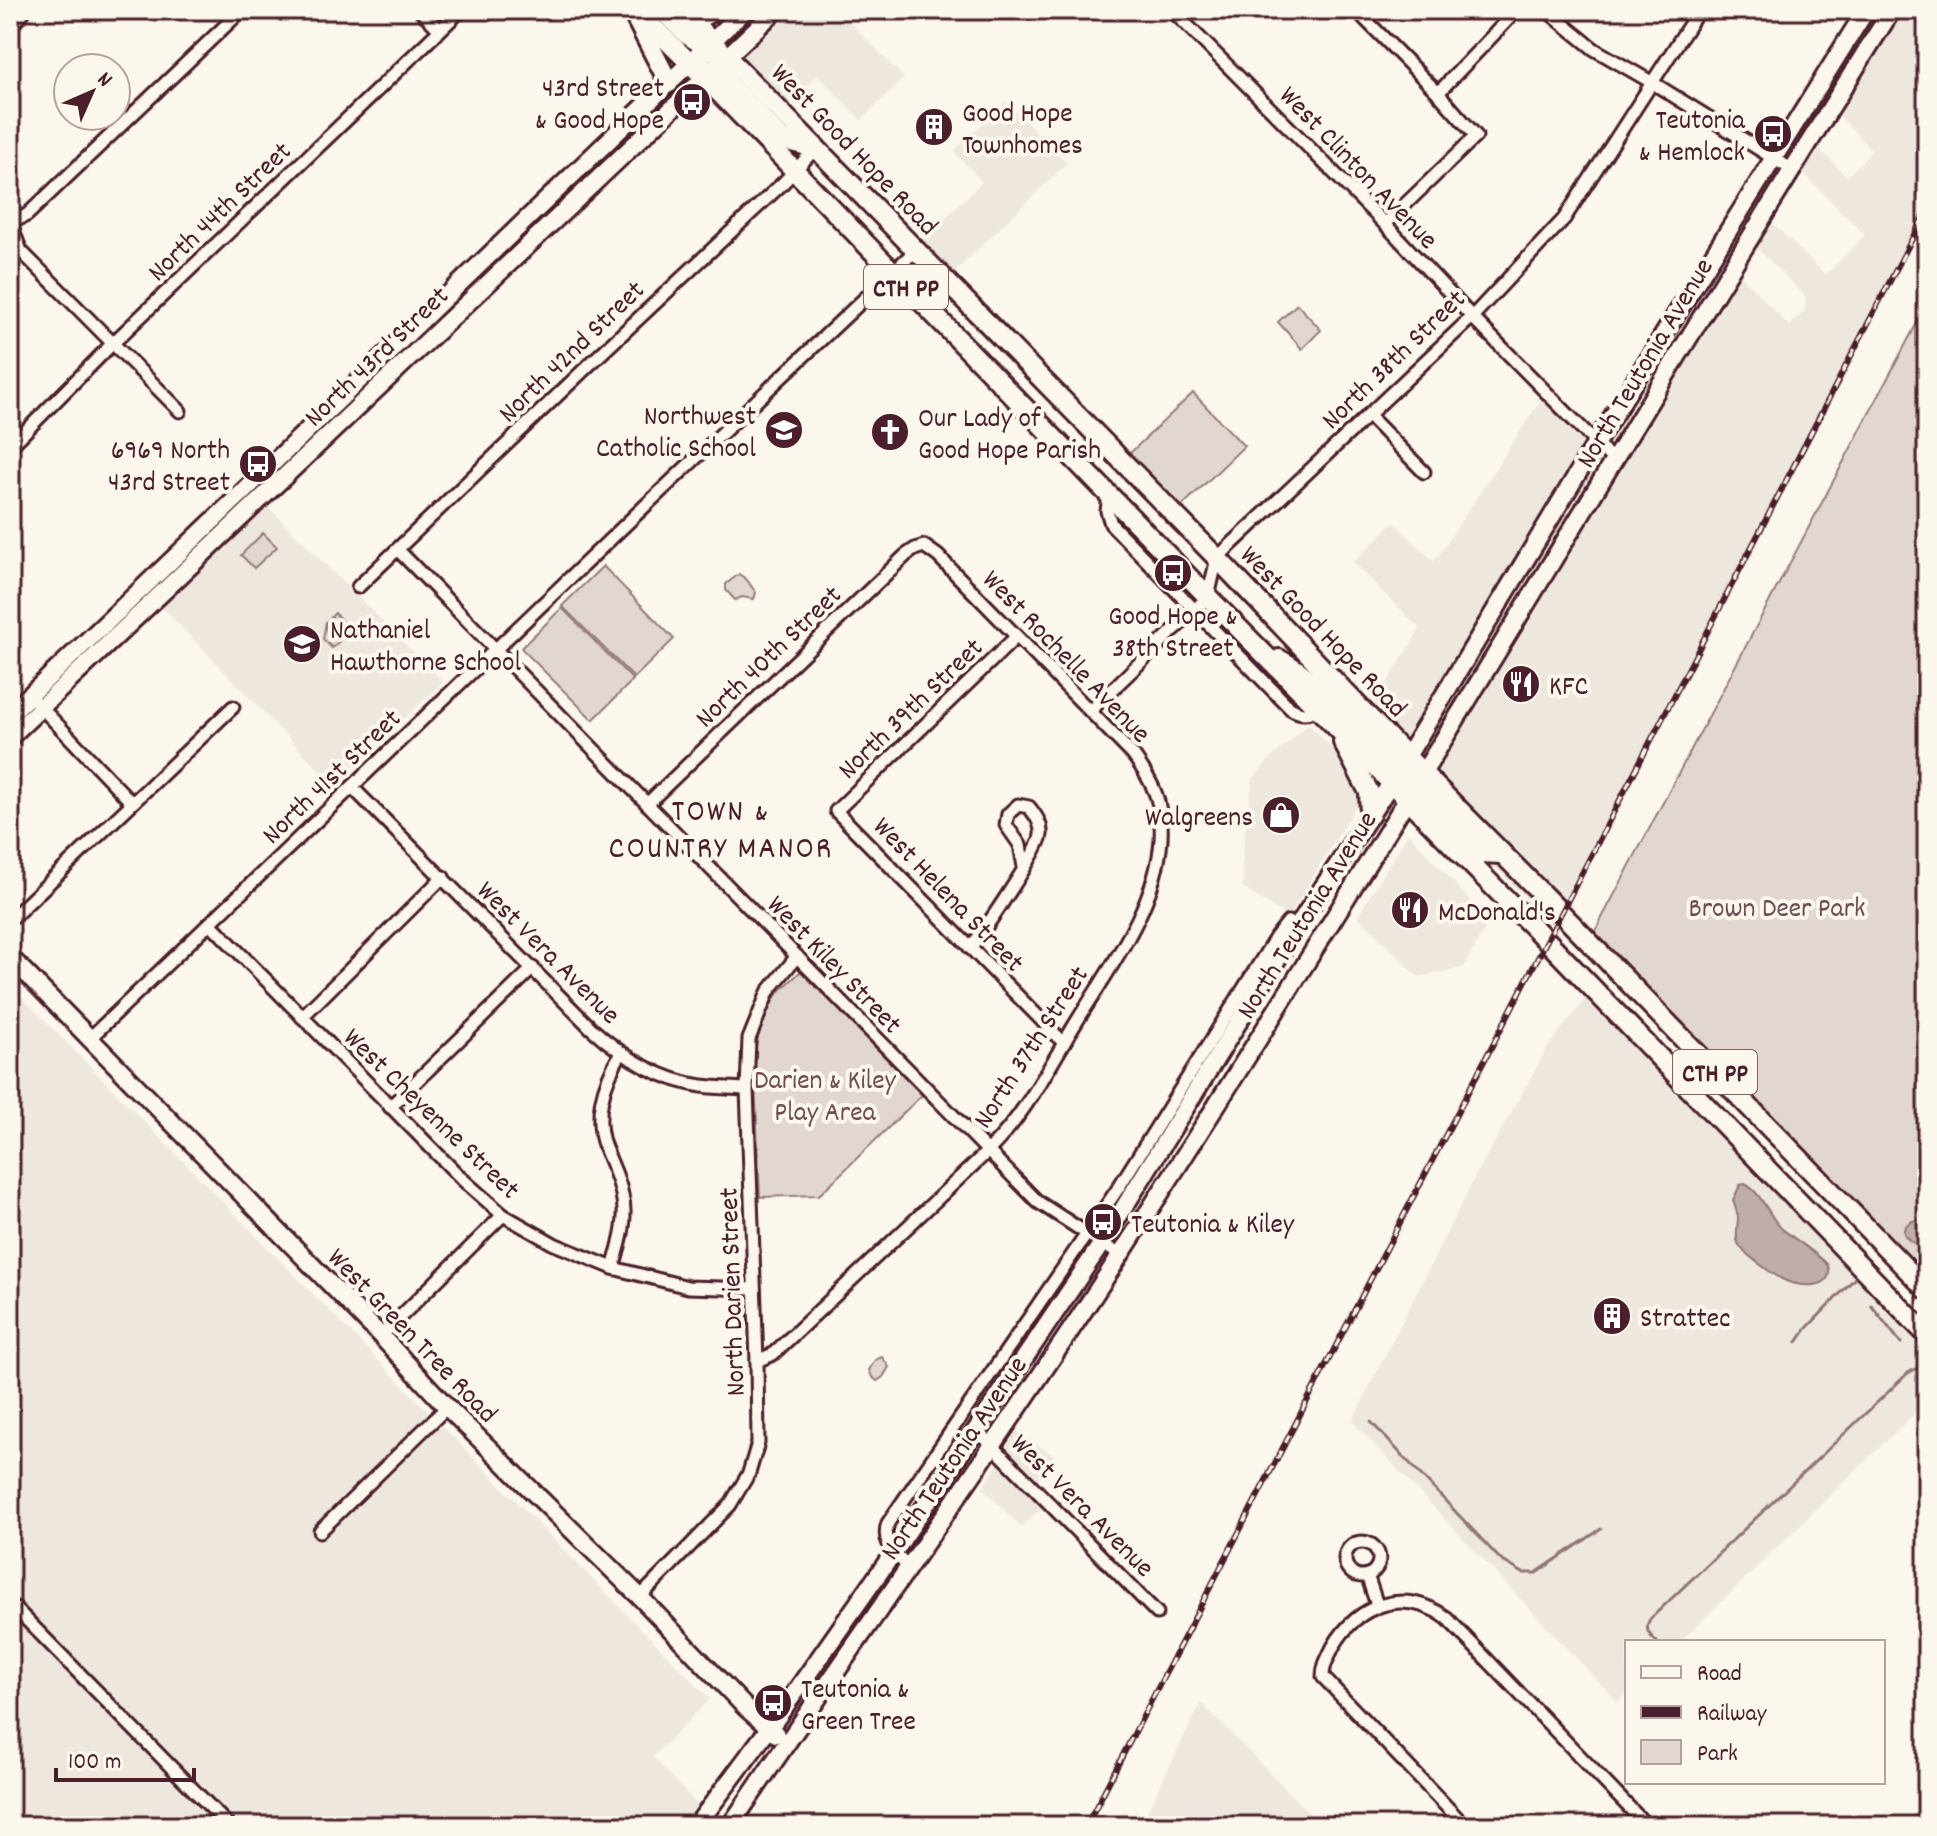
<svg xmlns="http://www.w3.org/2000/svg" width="1937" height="1836" font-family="Dekko,sans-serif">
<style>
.built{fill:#eee7de}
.green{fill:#e2d7d0;stroke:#967b7e;stroke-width:2}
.water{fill:#bfadaa;stroke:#907477;stroke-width:2}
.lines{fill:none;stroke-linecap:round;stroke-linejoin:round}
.stream{stroke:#907477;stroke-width:3}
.street-casing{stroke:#4a1f2b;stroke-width:17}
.secondary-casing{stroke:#4a1f2b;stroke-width:22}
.primary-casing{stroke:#4a1f2b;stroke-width:24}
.street{stroke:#fbf7ec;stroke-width:11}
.secondary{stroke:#fbf7ec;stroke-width:16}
.primary{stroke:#fbf7ec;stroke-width:18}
.rail-casing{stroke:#4a1f2b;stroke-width:6}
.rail{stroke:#fbf7ec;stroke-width:3;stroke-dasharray:9;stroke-linecap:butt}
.labels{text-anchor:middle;stroke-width:8;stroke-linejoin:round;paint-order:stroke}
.shield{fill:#fbf7ec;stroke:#7f6065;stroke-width:2}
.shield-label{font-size:26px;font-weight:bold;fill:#4a1f2b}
.poi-label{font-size:28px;fill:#4a1f2b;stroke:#fbf7ec;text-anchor:start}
.street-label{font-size:28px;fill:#4a1f2b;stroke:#fbf7ec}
.park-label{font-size:28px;fill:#704d54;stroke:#fbf7ec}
.quarter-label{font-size:32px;letter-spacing:2px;fill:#4a1f2b;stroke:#fbf7ec}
</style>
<rect width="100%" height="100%" fill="#fbf7ec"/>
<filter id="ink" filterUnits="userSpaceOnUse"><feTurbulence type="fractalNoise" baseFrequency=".0125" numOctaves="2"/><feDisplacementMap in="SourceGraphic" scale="16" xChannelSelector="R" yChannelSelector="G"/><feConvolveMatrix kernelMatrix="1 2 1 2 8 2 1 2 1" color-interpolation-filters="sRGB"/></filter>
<g filter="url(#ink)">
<!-- built -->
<g class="built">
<path d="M760,10H838L904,78L861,120L818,75L768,123L707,60Z"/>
<path d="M1878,10H1927V210L1554,927L1360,728L1420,629L1353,562L1394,522L1434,562L1546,392L1605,451L1722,262L1740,274L1789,326L1804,312L1806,297L1756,247L1738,235L1754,210L1771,222L1826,275L1865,235L1801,171L1785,161L1800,135L1817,146L1847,177L1872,151L1837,113L1820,103Z"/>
<path d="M1006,101L1067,163L934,292L902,260L982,182L954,151Z"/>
<path d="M267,506L443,682L334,785L162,607Z"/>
<path d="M1309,724L1338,755L1361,798L1288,917L1243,888L1242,864L1245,828L1253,779L1267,762Z"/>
<path d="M1408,833L1489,921L1464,967L1418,977L1358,916Z"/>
<path d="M10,985L710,1699L653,1757L698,1806L682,1826H10Z"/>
<path d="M1593,989L1927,1335V1401L1680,1642H1627V1693L1618,1702L1352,1421L1476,1175L1548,1047Z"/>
<path d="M1017,1431L1056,1457L1036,1478L1053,1497L1021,1527L983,1488Z"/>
<path d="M1201,1703L1322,1826H1150L1146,1814Z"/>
</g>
<!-- green -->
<g class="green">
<path d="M1297,304L1321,330L1302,349L1278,322Z"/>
<path d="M1927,304V1277L1594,933Z"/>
<path d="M1193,393L1244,446L1181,507L1129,454Z"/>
<path d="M263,533L277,547L254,568L241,555Z"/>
<path d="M603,566L674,639L634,678L562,606Z"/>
<path d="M739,574L747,580L756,593L754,599L742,597L735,600L726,590V584Z"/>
<path d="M562,608L633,680L593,720L521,648Z"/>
<path d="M335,613L350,631L332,648L323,639L326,622Z"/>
<path d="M801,971L922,1095L819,1195L760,1197L754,1054L762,1021L777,994Z"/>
<path d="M882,1357L889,1367L883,1377L877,1381L872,1377L869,1370L875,1360Z"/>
</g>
<!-- water -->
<g class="water">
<path d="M1745,1184C1761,1192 1768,1214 1780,1227C1789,1236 1825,1258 1828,1266C1836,1290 1799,1287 1786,1281C1775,1276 1743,1254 1738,1243C1735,1235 1738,1226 1738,1218C1737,1212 1735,1206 1733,1200L1740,1185Z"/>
<path d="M1927,1215V1249C1918,1246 1893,1235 1909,1223C1914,1220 1922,1218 1927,1215Z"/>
</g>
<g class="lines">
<!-- stream -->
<g class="stream">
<path d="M1871,1305L1901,1343"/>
<path d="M1797,1342L1807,1328L1855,1278"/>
<path d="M1371,1422L1501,1560L1523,1573H1536L1601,1529"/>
<path d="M1657,1642C1649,1635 1644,1629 1650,1619L1908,1373L1917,1368L1927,1380"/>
</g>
<!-- street casing -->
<g class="street-casing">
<g id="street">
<path d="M420,10L440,30"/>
<path d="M1172,10L1385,224L1472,317L1613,460"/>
<path d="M1356,10L1438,93L1476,136L1385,224"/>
<path d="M1546,10L1594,49L1653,83L1791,169"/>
<path d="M10,28L25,10"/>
<path d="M1438,93L1517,10"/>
<path d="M180,411L21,251L10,223L27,215L242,10"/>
<path d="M1368,415L1424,472"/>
<path d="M10,447L113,343L461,10"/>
<path d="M1109,495L1107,511L1111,524L1290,708C1301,715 1310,715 1319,706"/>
<path d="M398,550L1038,1202L1120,1255"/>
<path d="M358,587L589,365L783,183L816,148"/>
<path d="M1016,637L836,811L1064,1043"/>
<path d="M36,702L132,803"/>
<path d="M1090,711L1208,597L1217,558L1472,317L1564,219L1699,10"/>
<path d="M352,787L591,1028C622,1056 659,1080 702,1086C717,1088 732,1088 747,1089"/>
<path d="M647,804L906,555L915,549L924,546L938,556L1133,755C1154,784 1163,802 1161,839C1157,906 1108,970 1074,1026C1048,1069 1024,1116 988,1151L773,1354L757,1361"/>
<path d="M10,920L233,707"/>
<path d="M210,923L462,1179L503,1215L554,1244L613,1268L688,1287L754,1289"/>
<path d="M970,948C982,934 1040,849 1041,835C1042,824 1036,816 1029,807L1018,805L1008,814L1006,825L1020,845L1024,867"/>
<path d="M302,1017L443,877"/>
<path d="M90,1038L644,507L916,250"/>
<path d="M390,1107L533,968"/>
<path d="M613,1268C620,1244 628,1220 622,1195C619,1176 609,1160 603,1142C594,1111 605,1080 621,1053"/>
<path d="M381,1336L503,1215"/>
<path d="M976,1429L1157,1613"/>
<path d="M320,1531L447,1407"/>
<circle cx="1362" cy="1559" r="17"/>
<path d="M909,1568C896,1554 881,1542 888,1523L1117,1190L1276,937L1288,922L1297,927"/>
<path d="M1367,1575L1377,1605"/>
<path d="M640,1597L730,1505L749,1473L758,1443L757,1361L747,1089L749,1039L768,992L797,956"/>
<path d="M14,1607L229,1826"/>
<path d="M1465,1826L1323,1677C1323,1665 1328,1658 1333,1647C1358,1604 1404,1587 1447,1618L1647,1826"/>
</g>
</g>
<!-- secondary casing -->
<g class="secondary-casing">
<g id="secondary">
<path d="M10,714C257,481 499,244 745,10"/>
<path d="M10,737L776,10"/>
<path d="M10,957L381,1336L447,1407L640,1597L746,1708L776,1734"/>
<path d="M696,1826L779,1715L894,1552L1102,1243L1297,927L1391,783L1596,443L1866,10"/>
<path d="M730,1826C860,1635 995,1447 1121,1254C1387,845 1631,423 1892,10"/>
</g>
</g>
<!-- primary casing -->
<g class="primary-casing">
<g id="primary">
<path d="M636,10L705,78L1208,597L1547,941L1927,1335"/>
<path d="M662,10L686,34L712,51"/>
<path d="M681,10L1217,558L1406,756L1561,913L1927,1290"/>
<path d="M633,13L669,83"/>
<path d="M688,18L703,16L715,10"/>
<path d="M701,65L720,75L783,140L816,148"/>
<path d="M1279,659C1324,683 1352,726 1389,758L1400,767L1414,774"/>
<path d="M1343,742L1369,792L1370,815"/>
<path d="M1395,784L1421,793L1480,853L1501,854"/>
</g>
</g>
<!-- street -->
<use href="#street" class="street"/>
<!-- secondary -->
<use href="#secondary" class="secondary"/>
<!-- primary -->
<use href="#primary" class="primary"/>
<!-- rail casing -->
<g class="rail-casing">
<path id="rail" d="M1086,1826L1927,210"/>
</g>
<!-- rail -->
<use href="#rail" class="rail"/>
</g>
</g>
<!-- icons -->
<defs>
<g id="bus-disc" transform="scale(2)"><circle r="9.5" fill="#4a1f2b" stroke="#fbf7ec"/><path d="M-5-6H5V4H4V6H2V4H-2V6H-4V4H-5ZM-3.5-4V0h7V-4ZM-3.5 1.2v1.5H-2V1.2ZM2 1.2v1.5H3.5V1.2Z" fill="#fff"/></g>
<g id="building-disc" transform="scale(2)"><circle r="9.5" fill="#4a1f2b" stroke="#fbf7ec"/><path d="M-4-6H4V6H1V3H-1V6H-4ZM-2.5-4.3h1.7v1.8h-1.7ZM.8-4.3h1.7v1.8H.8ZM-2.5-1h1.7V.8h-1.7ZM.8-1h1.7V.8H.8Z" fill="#fff"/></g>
<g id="school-disc" transform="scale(2)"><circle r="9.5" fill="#4a1f2b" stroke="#fbf7ec"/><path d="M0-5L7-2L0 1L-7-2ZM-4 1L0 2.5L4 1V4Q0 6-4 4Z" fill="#fff"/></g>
<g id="church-disc" transform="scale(2)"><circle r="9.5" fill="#4a1f2b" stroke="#fbf7ec"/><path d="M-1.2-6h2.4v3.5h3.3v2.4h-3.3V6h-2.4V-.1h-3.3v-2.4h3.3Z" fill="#fff"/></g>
<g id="restaurant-disc" transform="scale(2)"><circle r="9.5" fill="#4a1f2b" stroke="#fbf7ec"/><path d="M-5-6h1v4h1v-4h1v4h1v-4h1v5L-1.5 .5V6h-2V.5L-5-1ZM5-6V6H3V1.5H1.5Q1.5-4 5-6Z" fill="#fff"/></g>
<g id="shop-disc" transform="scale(2)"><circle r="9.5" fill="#4a1f2b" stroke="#fbf7ec"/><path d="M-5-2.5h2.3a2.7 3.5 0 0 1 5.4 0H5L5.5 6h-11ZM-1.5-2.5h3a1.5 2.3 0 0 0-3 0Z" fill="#fff"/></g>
</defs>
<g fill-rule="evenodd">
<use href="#bus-disc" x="692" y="102"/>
<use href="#building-disc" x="934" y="127"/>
<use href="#bus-disc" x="1773" y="134"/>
<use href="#school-disc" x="784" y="430"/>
<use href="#church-disc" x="890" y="432"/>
<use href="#bus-disc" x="258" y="464"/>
<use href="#bus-disc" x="1173" y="573"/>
<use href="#school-disc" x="302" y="644"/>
<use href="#restaurant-disc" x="1521" y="684"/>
<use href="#shop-disc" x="1281" y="815"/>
<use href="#restaurant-disc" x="1410" y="910"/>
<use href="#bus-disc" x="1103" y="1222"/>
<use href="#building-disc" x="1612" y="1316"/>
<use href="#bus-disc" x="773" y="1703"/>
</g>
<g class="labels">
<!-- shield labels -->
<g class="shield">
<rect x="864" y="265" width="84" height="44" rx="6"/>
<rect x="1673" y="1050" width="84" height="44" rx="6"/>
</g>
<g class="shield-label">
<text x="906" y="296">CTH PP</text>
<text x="1715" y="1081">CTH PP</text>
</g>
<!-- poi labels -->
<g class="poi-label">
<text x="664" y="96" text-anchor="end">43rd Street<tspan x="664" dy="32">&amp; Good Hope</tspan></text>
<text x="962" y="121">Good Hope<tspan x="962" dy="32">Townhomes</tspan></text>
<text x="1745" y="128" text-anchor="end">Teutonia<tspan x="1745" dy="32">&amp; Hemlock</tspan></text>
<text x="756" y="424" text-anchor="end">Northwest<tspan x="756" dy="32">Catholic School</tspan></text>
<text x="918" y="426">Our Lady of<tspan x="918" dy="32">Good Hope Parish</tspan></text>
<text x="230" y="458" text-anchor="end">6969 North<tspan x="230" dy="32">43rd Street</tspan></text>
<text x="1173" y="624" text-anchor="middle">Good Hope &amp;<tspan x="1173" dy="32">38th Street</tspan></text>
<text x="330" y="638">Nathaniel<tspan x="330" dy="32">Hawthorne School</tspan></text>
<text x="1549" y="694">KFC</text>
<text x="1253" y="825" text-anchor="end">Walgreens</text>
<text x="1438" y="920">McDonald's</text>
<text x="1131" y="1232">Teutonia &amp; Kiley</text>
<text x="1640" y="1326">Strattec</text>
<text x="801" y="1697">Teutonia &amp;<tspan x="801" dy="32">Green Tree</tspan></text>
</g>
<!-- street labels -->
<g class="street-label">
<text transform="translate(856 148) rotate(46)" y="10">West Good Hope Road</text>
<text transform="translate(1360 166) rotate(46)" y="10">West Clinton Avenue</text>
<text transform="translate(218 210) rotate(-44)" y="10">North 44th Street</text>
<text transform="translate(570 350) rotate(-44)" y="10">North 42nd Street</text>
<text transform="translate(375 355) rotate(-44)" y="10">North 43rd Street</text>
<text transform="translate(1392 358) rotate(-44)" y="10">North 38th Street</text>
<text transform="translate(1643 362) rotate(-59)" y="10">North Teutonia Avenue</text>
<text transform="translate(1325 630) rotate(46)" y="10">West Good Hope Road</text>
<text transform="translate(767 655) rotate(-44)" y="10">North 40th Street</text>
<text transform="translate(1068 655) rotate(46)" y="10">West Rochelle Avenue</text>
<text transform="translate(909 707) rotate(-44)" y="10">North 39th Street</text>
<text transform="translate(330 775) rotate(-44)" y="10">North 41st Street</text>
<text transform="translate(950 893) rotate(46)" y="10">West Helena Street</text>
<text transform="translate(1305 914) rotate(-58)" y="10">North Teutonia Avenue</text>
<text transform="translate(550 951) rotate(45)" y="10">West Vera Avenue</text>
<text transform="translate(836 963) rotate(46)" y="10">West Kiley Street</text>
<text transform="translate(1029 1046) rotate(-57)" y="10">North 37th Street</text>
<text transform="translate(433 1112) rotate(44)" y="10">West Cheyenne Street</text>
<text transform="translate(730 1292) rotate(-92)" y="10">North Darien Street</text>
<text transform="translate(414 1334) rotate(46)" y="10">West Green Tree Road</text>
<text transform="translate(952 1457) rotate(-56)" y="10">North Teutonia Avenue</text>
<text transform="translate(1084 1504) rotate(45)" y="10">West Vera Avenue</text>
</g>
<!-- park labels -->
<g class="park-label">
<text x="1777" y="916">Brown Deer Park</text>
<text x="825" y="1088">Darien &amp; Kiley<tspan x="825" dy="32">Play Area</tspan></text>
</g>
<!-- quarter labels -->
<g class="quarter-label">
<text x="721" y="820">TOWN &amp;<tspan x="721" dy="37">COUNTRY MANOR</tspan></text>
</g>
</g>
<!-- margin -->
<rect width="1937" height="1836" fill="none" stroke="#fbf7ec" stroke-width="40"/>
<rect x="20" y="20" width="1897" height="1796" fill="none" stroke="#4a1f2b" stroke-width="3" filter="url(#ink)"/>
<!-- legend -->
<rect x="1625" y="1640" width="260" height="144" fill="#fbf7ec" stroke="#b4a19f" stroke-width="2"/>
<rect x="1641" y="1666" width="40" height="12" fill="#fbf7ec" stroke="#b4a19f" stroke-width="2"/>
<text x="1697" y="1680" font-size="24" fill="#4a1f2b">Road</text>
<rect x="1641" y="1706" width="40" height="12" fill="#4a1f2b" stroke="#b4a19f" stroke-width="2"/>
<text x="1697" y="1720" font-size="24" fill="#4a1f2b">Railway</text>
<rect x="1641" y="1740" width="40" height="24" fill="#e2d7d0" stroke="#b4a19f" stroke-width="2"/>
<text x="1697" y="1760" font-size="24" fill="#4a1f2b">Park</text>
<!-- north arrow -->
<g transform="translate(92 92) rotate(45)"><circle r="38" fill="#fbf7ec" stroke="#b4a19f" stroke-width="2"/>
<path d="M0-6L14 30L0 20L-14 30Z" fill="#4a1f2b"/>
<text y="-12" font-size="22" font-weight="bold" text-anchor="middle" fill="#4a1f2b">N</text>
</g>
<!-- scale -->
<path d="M56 1768v12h138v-12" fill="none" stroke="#4a1f2b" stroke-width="4"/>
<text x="68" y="1768" font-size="24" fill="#4a1f2b" stroke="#fbf7ec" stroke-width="6" paint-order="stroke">100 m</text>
</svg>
